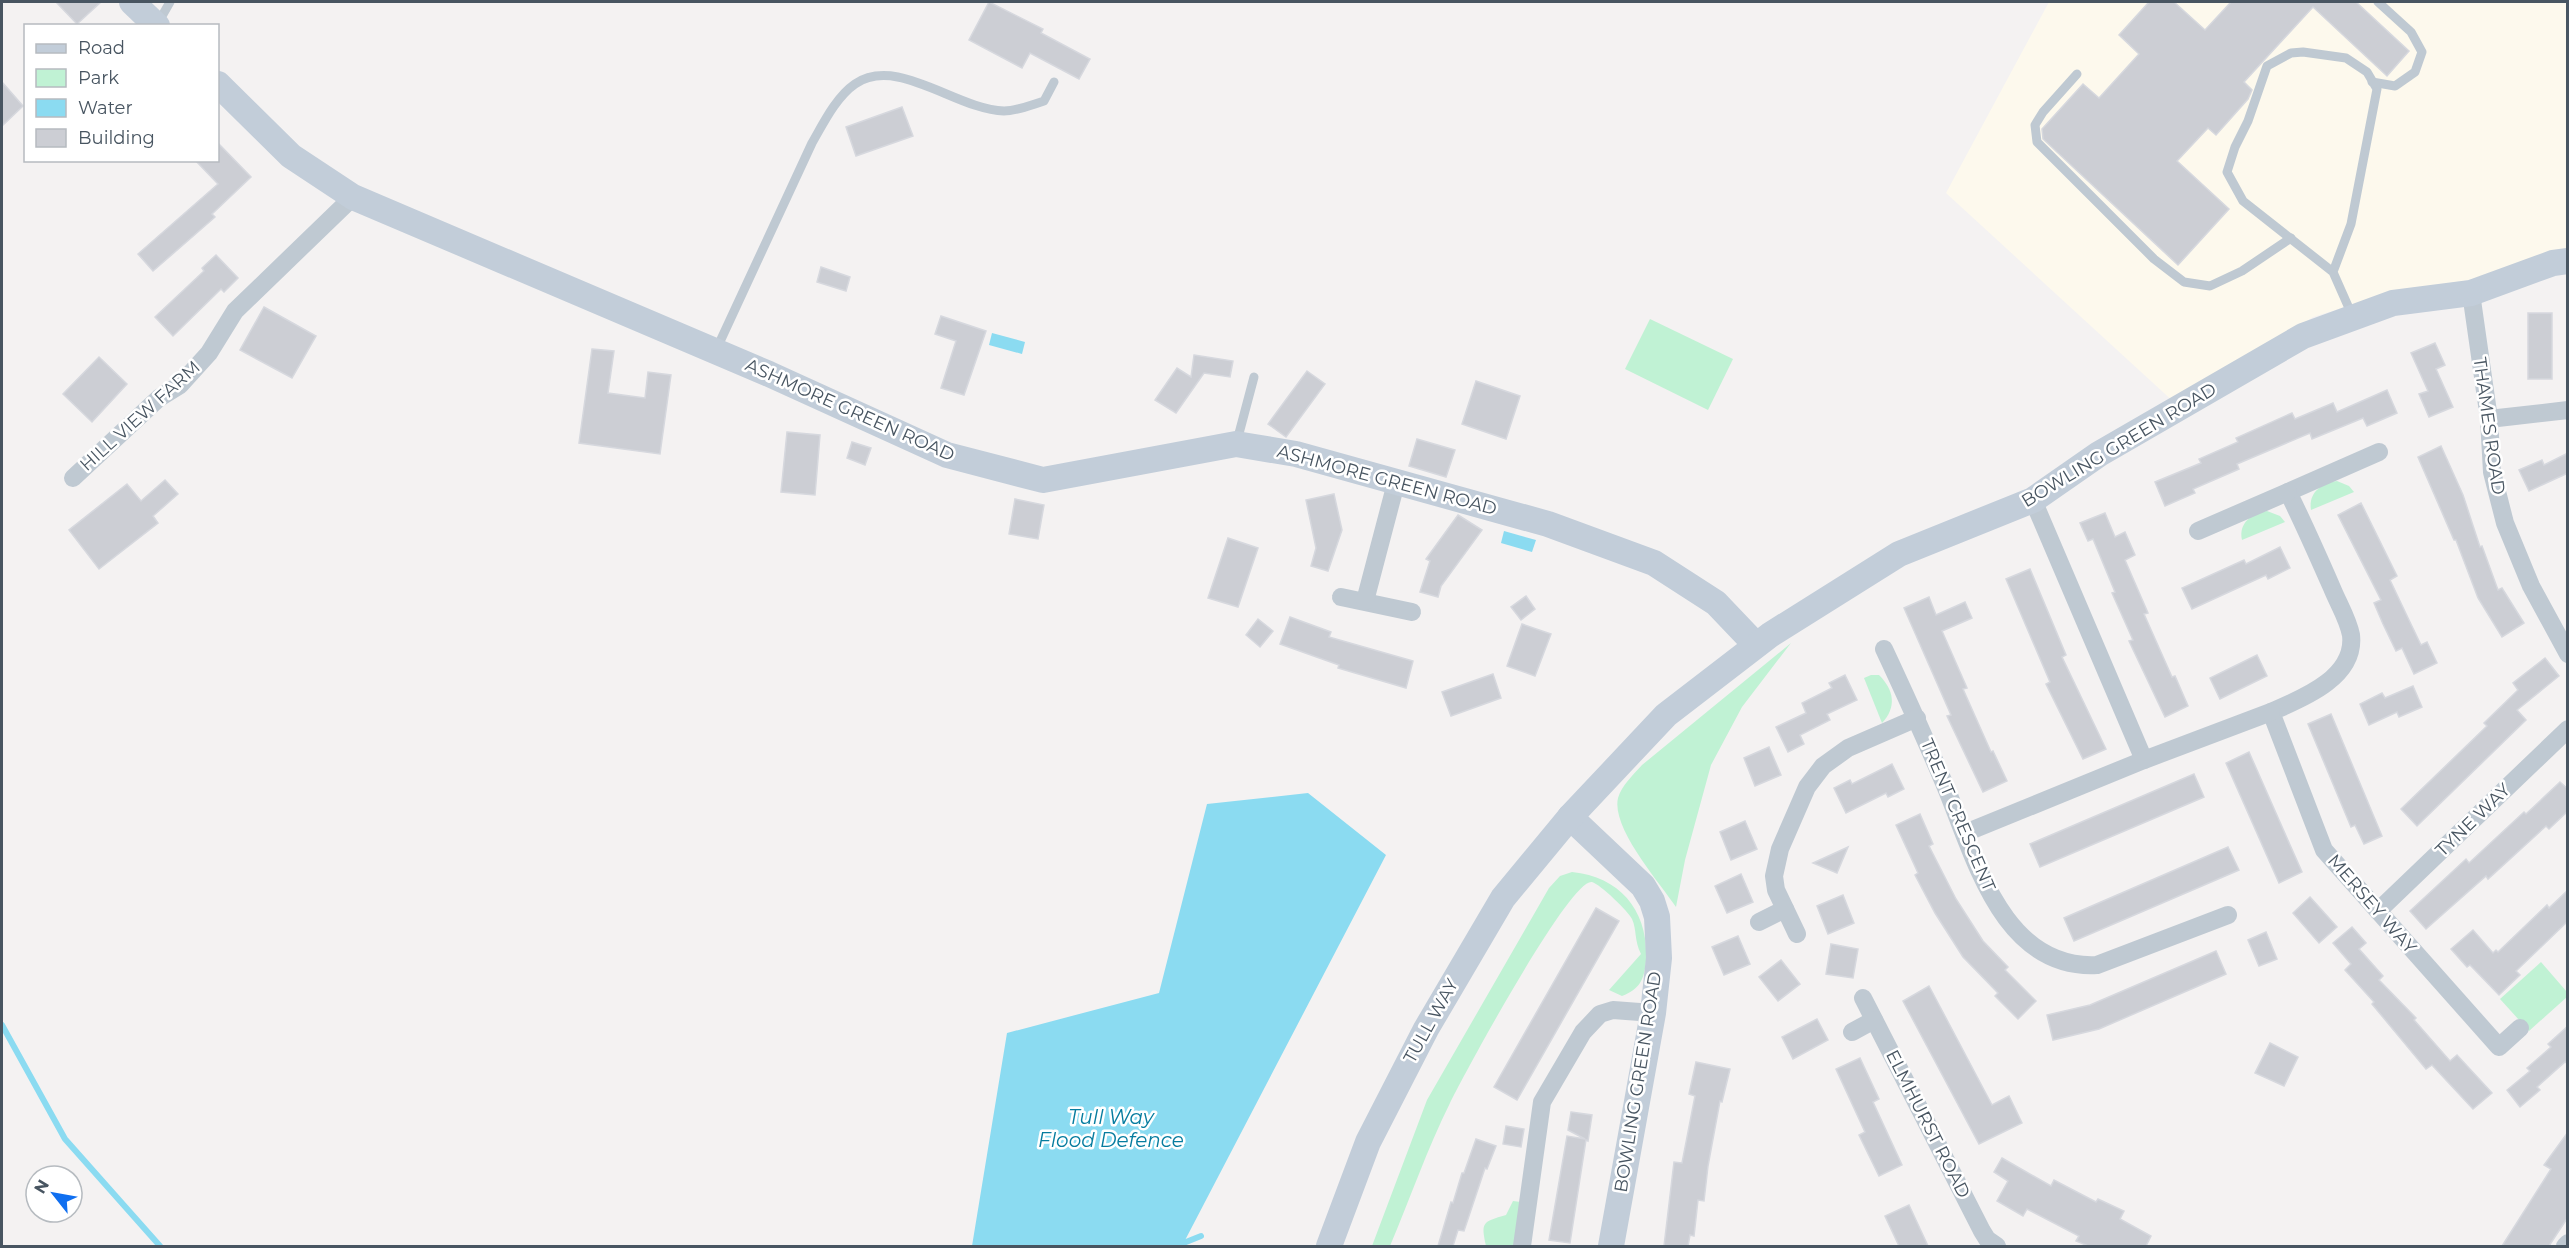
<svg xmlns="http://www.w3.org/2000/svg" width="2569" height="1248" font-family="Montserrat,sans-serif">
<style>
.commercial{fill:#fdf9ed}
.green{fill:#c0f2d4}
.water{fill:#8bdbf1}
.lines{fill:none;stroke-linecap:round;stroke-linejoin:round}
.stream{stroke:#8bdbf1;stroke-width:6}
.building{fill:#ccced4;stroke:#d6d8de;stroke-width:1.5}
.lane{stroke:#bfc9d2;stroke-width:9}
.street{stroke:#bfc9d2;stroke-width:18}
.secondary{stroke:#c2cdd9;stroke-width:26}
.labels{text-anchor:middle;stroke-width:5;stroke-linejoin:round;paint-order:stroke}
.street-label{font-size:18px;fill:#485561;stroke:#fff}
.water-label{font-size:20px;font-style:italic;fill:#067c9f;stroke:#fff}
</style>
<rect width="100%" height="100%" fill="#f4f2f2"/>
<!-- commercial -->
<path class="commercial" d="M2049,2H2567V262L2380,296L2313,317L2176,404L1946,193Z"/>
<!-- green -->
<g class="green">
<path d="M1650,319L1733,359L1708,410L1625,369Z"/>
<path d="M2337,481L2349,486L2354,492L2311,510C2308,493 2321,483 2337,481Z"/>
<path d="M2267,511L2280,516L2285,522L2242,540C2238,523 2252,513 2267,511Z"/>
<path d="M1791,643L1742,707L1711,765L1685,860L1676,907C1660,883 1611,828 1618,798C1622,785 1633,775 1642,765Z"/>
<path d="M1871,675H1879C1894,690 1897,707 1882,723L1864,678Z"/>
<path d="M1572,872C1622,877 1649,913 1646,961C1644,980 1640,989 1622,996L1609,990L1641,954C1634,940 1637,930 1632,919C1629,912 1600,884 1592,882C1570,878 1463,1076 1450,1103C1427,1149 1410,1199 1390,1246H1372L1427,1100L1549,888L1560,876Z"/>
<path d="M2541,962L2567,992V997L2529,1031L2500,999Z"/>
<path d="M1513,1201L1521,1202L1514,1246H1486C1481,1222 1482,1222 1506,1215Z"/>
</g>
<!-- water -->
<g class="water">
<path d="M992,333L1025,342L1022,354L989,345Z"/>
<path d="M1504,531L1536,540L1532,552L1501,543Z"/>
<path d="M1308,793L1386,855L1182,1246H972L1007,1033L1159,993L1207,804Z"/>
</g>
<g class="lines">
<!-- stream -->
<g class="stream">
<path d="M2,1025L65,1139L160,1246"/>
<path d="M1176,1246L1201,1236"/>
</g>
</g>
<!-- building -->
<g class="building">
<path d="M56,2H101L77,24Z"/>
<path d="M989,2L1043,29L1041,33L1090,59L1079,79L1030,53L1022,68L969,40Z"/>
<path d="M2149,2H2174L2205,30L2231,2H2356L2409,51L2387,76L2313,7L2244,82L2252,90L2248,99L2216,135L2208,128L2177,161L2229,209L2178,265L2043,139L2042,129L2083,84L2099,98L2139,54L2119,35Z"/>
<path d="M2,82L23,106L2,126Z"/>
<path d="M902,107L913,136L856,156L846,127Z"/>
<path d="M218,143L251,177L212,214L215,217L153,271L138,254L218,184L195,160H218Z"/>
<path d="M216,255L238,278L224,292L221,289L173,336L155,317L204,271L202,268Z"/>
<path d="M821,267L850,277L846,291L817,282Z"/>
<path d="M264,307L316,336L292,378L240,350Z"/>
<rect x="2528" y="313" width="24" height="66"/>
<path d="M941,316L986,331L964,395L941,388L956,341L935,334Z"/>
<path d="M2435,343L2445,365L2436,369L2453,407L2429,417L2419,394L2428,391L2411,353Z"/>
<path d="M592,349L614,351L608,393L645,398L648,372L671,375L660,454L579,443Z"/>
<path d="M1194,355L1233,361L1230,377L1204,373L1176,413L1155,400L1177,368L1191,377Z"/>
<path d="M99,357L127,384L92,422L63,394Z"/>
<path d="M1307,371L1325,384L1286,437L1268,424Z"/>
<path d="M1476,381L1520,396L1506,439L1462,424Z"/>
<path d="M2387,390L2397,413L2367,426L2363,418L2312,439L2310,433L2237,464L2239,469L2193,489L2195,493L2165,506L2155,482L2201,463L2199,459L2238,442L2236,438L2292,413L2295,419L2333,403L2337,412Z"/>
<path d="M787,432L820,435L815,495L781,492Z"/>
<path d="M1417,439L1455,450L1446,477L1409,466Z"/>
<path d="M852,442L871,448L865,465L847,458Z"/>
<path d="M2441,446L2463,495L2480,547L2482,546L2498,590L2502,588L2524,623L2502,637L2478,598L2456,540H2454L2418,457Z"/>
<path d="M2568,453V473L2529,491L2519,470L2542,460L2544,465Z"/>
<path d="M165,480L178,494L153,516L158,523L99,569L69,530L127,484L141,501Z"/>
<path d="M1334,494L1342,530L1328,571L1311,566L1316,548L1306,500Z"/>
<path d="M1015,499L1044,505L1038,539L1009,534Z"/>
<path d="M2361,503L2397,576L2390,580L2409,620L2421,645L2427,642L2437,663L2414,674L2402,648L2396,651L2383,624L2374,603L2381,600L2338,515Z"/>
<path d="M2105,513L2115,537L2125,532L2135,555L2125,560L2148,613L2144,614L2172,677L2175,676L2188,706L2165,717L2129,641L2133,640L2112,593L2115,592L2093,539L2088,541L2080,523Z"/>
<path d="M1458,515L1482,530L1441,586L1438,597L1420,592L1430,561L1426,559Z"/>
<path d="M1228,538L1258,548L1238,607L1208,598Z"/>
<path d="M2280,547L2290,568L2268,579L2266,575L2192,609L2182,588L2244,560L2246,564Z"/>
<path d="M2030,569L2066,655L2062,657L2106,749L2083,759L2046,684L2050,682L2006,579Z"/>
<path d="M1526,596L1535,609L1521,620L1511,607Z"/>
<path d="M1929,597L1936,615L1965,602L1972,618L1942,631L1967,688L1963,689L1991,752L1993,751L2007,781L1983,792L1947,716L1951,715L1904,608Z"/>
<path d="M1290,617L1331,632L1329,637L1413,661L1406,688L1338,668L1339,665L1280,644Z"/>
<path d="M1258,619L1273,631L1260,647L1246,635Z"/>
<path d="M1522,624L1551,634L1535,676L1507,666Z"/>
<path d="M2257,655L2267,676L2220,699L2210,678Z"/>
<path d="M2545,658L2559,676L2517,710L2526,720L2417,826L2401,809L2487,726L2484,723L2518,690L2513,683Z"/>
<path d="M1493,674L1501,698L1451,716L1442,692Z"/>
<path d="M1845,675L1857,700L1827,714L1830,720L1800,735L1804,744L1788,752L1776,727L1806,713L1802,703L1832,688L1829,683Z"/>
<path d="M2413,686L2422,707L2399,717L2397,712L2369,725L2360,704L2382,693L2385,698Z"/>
<path d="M2331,714L2382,836L2364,844L2355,825L2351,827L2308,724Z"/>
<path d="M1769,747L1781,775L1755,786L1744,758Z"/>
<path d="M2249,752L2302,872L2279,883L2226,763Z"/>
<path d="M1892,764L1904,789L1888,797L1886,793L1846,813L1834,788L1850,780L1852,784Z"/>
<path d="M2194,774L2204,797L2040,867L2030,844Z"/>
<path d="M2560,782L2568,789V811L2549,829L2546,826L2488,879L2486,876L2426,929L2410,911L2466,859L2469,863L2524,812L2526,814Z"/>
<path d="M1920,814L1933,844L1929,846L1956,899L1983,941L2008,967L2005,970L2036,1001L2018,1019L1995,996L1998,993L1963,957L1935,913L1915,875L1918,873L1896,825Z"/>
<path d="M1745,821L1757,849L1731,860L1720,832Z"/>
<path d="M1848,847L1837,873L1813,863Z"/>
<path d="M2228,847L2239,870L2074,941L2064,918Z"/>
<path d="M1741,874L1753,902L1727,913L1715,886Z"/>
<path d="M2568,890V921L2516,971L2520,975L2499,995L2470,965L2467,967L2451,949L2473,930L2493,953L2496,950L2498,952L2547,905L2549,908Z"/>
<path d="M1843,895L1854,923L1828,934L1817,906Z"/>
<path d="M2310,897L2337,927L2319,943L2293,913Z"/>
<path d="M1596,908L1619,921L1517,1100L1494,1087Z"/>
<path d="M2352,927L2366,943L2359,949L2383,976L2379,980L2416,1018L2414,1020L2450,1061L2457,1055L2492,1093L2473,1109L2432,1065L2426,1069L2372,1004L2374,1002L2345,970L2351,964L2333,943Z"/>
<path d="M2266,932L2277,959L2259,966L2248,940Z"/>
<path d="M1738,936L1750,964L1724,975L1712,947Z"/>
<path d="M1831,944L1858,949L1853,978L1826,974Z"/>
<path d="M2216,951L2226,974L2099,1029L2053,1040L2047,1015L2090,1005Z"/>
<path d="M1781,960L1800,984L1778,1001L1759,977Z"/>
<path d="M1929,986L1992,1105L2009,1096L2022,1123L1979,1144L1903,1001Z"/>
<path d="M1817,1019L1828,1040L1793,1059L1782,1037Z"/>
<path d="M2568,1026V1064L2565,1062L2537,1087L2540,1090L2520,1107L2507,1090L2530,1071L2527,1068L2551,1047L2548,1044Z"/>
<path d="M2270,1043L2298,1057L2284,1086L2255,1073Z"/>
<path d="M1860,1058L1879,1099L1873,1102L1902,1165L1879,1176L1859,1135L1865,1132L1836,1069Z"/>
<path d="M1696,1062L1730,1069L1722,1102L1720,1101L1708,1166L1704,1201L1698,1200L1694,1236L1690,1235L1688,1246H1664L1674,1162L1682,1163L1695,1096L1689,1094Z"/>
<path d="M1571,1112L1592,1115L1588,1141L1586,1140L1570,1243L1549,1240L1567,1136L1585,1139L1568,1130Z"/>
<path d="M1506,1126L1524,1129L1521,1147L1503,1144Z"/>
<path d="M2568,1132V1217L2549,1246H2502L2551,1169L2544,1165Z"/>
<path d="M1476,1139L1496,1146L1487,1169L1485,1168L1464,1231L1458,1230L1453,1246H1438L1451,1202L1453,1203L1462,1173H1464Z"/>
<path d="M2002,1158L2051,1186L2054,1180L2096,1202L2098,1199L2124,1211L2120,1219L2151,1236L2146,1246H2088L2076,1241L2079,1236L2027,1209L2023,1216L1997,1201L2008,1181L1994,1172Z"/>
<path d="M1909,1205L1928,1246H1899L1885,1216Z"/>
</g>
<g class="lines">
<!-- lane -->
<g class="lane">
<path d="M158,23L170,2"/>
<path d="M2077,74L2043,112L2035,125L2037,142L2154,259L2184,282L2210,286L2242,271L2291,238"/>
<path d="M2372,82L2395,86L2415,72L2422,52L2411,32L2378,2"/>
<path d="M2333,272L2351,224L2377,89L2367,72L2346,58L2303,52L2291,53L2267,66L2248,121L2235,147L2227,172L2243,201L2333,272L2352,315"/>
<path d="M717,348L812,143C823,124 836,97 855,84C897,55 957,110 1004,111C1017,111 1031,105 1044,101L1054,82"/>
<path d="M1237,441L1254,377"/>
</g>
<!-- street -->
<g class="street">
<path d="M2471,293L2489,419L2492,472L2505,523L2531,586L2568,654"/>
<path d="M2489,419L2568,410"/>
<path d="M2379,452L2288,492C2304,524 2318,556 2332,588C2338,603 2348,619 2351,635C2356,678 2301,699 2271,712L2324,850L2499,1047L2520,1028"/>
<path d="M73,478L159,398L180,385L209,353L235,311L353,197"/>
<path d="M2033,500L2144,760"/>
<path d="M2198,531L2288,492"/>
<path d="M1341,597L1412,612"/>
<path d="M1365,601L1396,483"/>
<path d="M1884,649C1905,694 1925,738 1944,783C1974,854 2001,970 2097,965L2228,915"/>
<path d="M1965,833L2144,760L2271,712"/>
<path d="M2378,911L2568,729"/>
<path d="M1759,922L1785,909"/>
<path d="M1797,934L1776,890L1774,876L1780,849L1807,787L1823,766L1848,748L1917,718"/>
<path d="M1863,998L1982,1231L1987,1239L1997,1246"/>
<path d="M1852,1032L1874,1020"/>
<path d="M1522,1246L1542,1102L1583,1032L1600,1014L1613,1010L1653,1013"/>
<path d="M2565,1246L2568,1243"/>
</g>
<!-- secondary -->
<g class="secondary">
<path d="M132,2L157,26"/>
<path d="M218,84L291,156L353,197L769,374L947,455L1043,480L1236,444L1296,454L1548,524L1654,563L1716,603L1756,645"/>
<path d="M1570,817L1643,886L1652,901L1657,917L1659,958L1653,1013L1611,1246"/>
<path d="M1329,1246L1368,1142L1426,1029L1503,898L1570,817L1666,715L1770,635L1899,554L2033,500L2099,454L2303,336L2393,303L2471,293L2553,263L2568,261"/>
</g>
</g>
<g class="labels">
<!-- street labels -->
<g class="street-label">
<text transform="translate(850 410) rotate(24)" y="6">ASHMORE GREEN ROAD</text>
<text transform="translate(140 416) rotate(-42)" y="6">HILL VIEW FARM</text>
<text transform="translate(2489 426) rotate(82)" y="6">THAMES ROAD</text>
<text transform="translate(2119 445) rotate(-31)" y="6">BOWLING GREEN ROAD</text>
<text transform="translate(1387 480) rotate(15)" y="6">ASHMORE GREEN ROAD</text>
<text transform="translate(1958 815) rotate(67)" y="6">TRENT CRESCENT</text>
<text transform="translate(2473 820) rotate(-44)" y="6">TYNE WAY</text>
<text transform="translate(2372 904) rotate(49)" y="6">MERSEY WAY</text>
<text transform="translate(1431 1021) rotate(-61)" y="6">TULL WAY</text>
<text transform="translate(1638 1082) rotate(-81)" y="6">BOWLING GREEN ROAD</text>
<text transform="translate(1928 1124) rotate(63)" y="6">ELMHURST ROAD</text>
</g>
<!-- water labels -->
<g class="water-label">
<text x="1111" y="1124">Tull Way<tspan x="1111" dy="23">Flood Defence</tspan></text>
</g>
</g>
<!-- border -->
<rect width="2569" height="1248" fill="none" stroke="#485561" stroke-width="6"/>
<!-- legend -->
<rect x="24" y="24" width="195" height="138" fill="#ffffff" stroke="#b6bbc0" stroke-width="1.5"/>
<rect x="36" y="44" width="30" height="9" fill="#c2cdd9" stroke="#b6bbc0" stroke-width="1.5"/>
<text x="78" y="54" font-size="18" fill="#485561">Road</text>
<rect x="36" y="69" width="30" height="18" fill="#c0f2d4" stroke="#b6bbc0" stroke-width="1.5"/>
<text x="78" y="84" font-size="18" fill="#485561">Park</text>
<rect x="36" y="99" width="30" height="18" fill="#8bdbf1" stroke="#b6bbc0" stroke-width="1.5"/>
<text x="78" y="114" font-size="18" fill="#485561">Water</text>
<rect x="36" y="129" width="30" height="18" fill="#ccced4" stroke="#b6bbc0" stroke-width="1.5"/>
<text x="78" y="144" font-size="18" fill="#485561">Building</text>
<!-- north arrow -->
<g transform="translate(54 1194) rotate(301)"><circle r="28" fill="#ffffff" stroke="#b6bbc0" stroke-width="1.5"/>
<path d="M0-4.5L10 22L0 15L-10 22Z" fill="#106ff0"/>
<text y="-9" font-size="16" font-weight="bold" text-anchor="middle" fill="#485561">N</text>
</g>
</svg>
